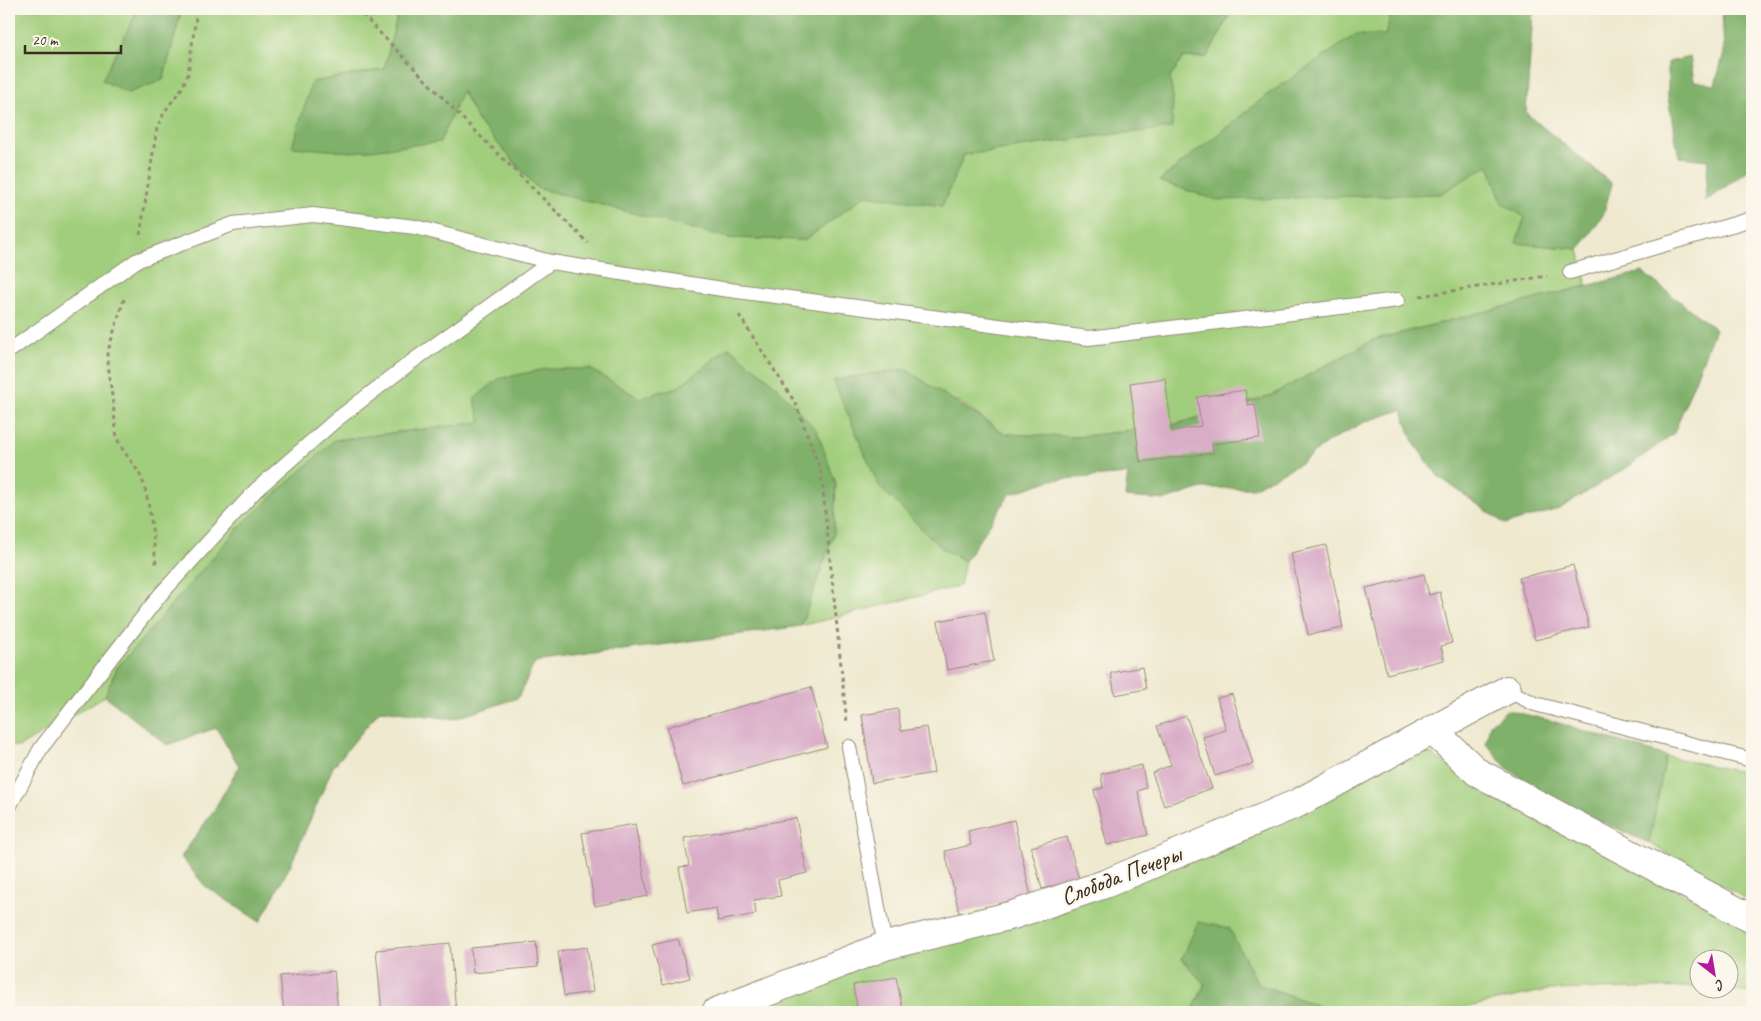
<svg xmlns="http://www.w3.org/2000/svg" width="1761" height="1021" font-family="Caveat,sans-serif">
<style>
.green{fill:#a1ce7b;stroke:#6e7c4c}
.forest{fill:#80b16b;stroke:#5e6e44}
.building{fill:#d9adc8}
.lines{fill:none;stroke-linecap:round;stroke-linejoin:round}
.lane-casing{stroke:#948a76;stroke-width:16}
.street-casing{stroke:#948a76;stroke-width:30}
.path{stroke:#948a76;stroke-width:3;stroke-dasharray:4 4;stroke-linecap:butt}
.lane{stroke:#fff;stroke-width:14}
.street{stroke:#fff;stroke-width:28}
.labels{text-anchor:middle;stroke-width:5;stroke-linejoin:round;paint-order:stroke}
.street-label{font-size:24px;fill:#3b2a1e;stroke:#fbf7ec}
</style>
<rect width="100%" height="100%" fill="#fbf7ec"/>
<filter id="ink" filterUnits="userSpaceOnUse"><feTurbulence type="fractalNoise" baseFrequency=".02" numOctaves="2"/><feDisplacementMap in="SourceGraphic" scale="10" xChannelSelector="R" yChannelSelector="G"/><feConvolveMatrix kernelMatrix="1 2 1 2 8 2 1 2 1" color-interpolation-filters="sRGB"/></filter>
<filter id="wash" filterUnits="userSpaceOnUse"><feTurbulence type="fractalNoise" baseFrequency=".0096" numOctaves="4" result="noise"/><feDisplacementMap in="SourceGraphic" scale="20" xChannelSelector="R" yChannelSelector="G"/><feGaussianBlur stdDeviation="1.12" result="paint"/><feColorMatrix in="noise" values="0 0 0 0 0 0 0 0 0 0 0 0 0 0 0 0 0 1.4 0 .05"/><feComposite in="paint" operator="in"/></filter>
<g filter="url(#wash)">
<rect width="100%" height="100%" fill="#eee9cf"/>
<!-- green -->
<g class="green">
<path d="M15,9H135L163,80L182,9H399L384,69L312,82L462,91L479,122L537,188L729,238L805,240L866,195L942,206L964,155L1097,136L1171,128L1173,97L1169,78L1183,57H1207L1233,9H1393L1385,35L1267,95L1159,181L1440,194L1489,164L1502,203L1525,217L1516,243L1579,249L1587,286L1373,340L1270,396L1173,425L1077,437L1005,434L959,402L834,380L879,486L940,547L965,561L960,586L801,626L834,533L817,431L771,382L729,347L678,387L639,398L590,369L481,422L334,440L117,668L105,696L19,747L9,745V12Z"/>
<path d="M1420,747L1468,778L1752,930V993L1713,989L1728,988V958H1698V987L1547,990L1445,1012H1335L1258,984L1229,928L1192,1012H740Z"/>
<path d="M1666,756L1752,774V902L1649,843Z"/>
</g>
<!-- forest -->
<g class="forest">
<path d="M135,9H182L163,80L128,93L102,80L136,14Z"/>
<path d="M399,9H1233L1207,57H1183L1170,78L1173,97L1172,128L1097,136L964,155L942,206L866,195L805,240L729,238L537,188L479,122L462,91L440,142L352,152L292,147L312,82L384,69Z"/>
<path d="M1393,9H1537L1533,12L1526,113L1612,184L1603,215L1579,249L1516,243L1525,217L1502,203L1489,165L1440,194L1216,200L1159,181L1267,95L1355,35H1385Z"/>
<path d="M1722,9H1752V167L1705,202L1708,160L1679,157L1668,98V62L1690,57L1694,81L1715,85L1724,53Z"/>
<path d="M1642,272L1715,329L1674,433L1628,467L1559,509L1505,524L1438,476L1413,442L1402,410L1364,422L1328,442L1301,463L1253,488H1202L1165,500L1125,497L1128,474L1051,480L1010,494L965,561L940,547L879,486L833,380L905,369L1005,434L1077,437L1173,425L1270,396L1373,340Z"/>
<path d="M729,347L771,381L817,431L836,484L834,533L801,626L535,662L518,698L454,719L380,710L333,767L291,864L260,922L205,886L181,857L214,810L239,766L216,728L167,745L105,696L117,668L241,525L335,440L481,422L474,399L498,379L545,369H590L639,398L678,387Z"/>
<path d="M1507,710L1552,721L1666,756L1649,843L1551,799L1506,767L1486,743L1490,724Z"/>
<path d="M1198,922L1229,928L1258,984L1335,1012H1192L1205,985L1182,959Z"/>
</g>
<g id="blocks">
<!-- building -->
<g class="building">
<path d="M1165,378L1172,431L1201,426L1197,397L1245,390L1248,405L1255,404L1260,438L1212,444L1213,453L1140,462L1130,383Z"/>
<path d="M1326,545L1343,628L1308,635L1291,553Z"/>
<path d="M1573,565L1589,627L1535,640L1519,578Z"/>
<path d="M1424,574L1429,595L1440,592L1452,643L1441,646L1444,660L1387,674L1366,588Z"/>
<path d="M985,612L994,661L947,670L938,621Z"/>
<path d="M1142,667L1146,689L1115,695L1111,673Z"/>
<path d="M811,687L827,747L683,786L667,727Z"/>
<path d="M1232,694L1253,764L1215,776L1203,737L1226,730L1217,698Z"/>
<path d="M898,709L901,731L927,727L934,773L872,783L862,715Z"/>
<path d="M1186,716L1212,788L1164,806L1152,773L1171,765L1157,726Z"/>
<path d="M1142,765L1146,788L1138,791L1148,835L1107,845L1094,790L1103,788L1101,774Z"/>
<path d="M796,818L807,873L778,880L781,896L754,900L756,914L718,921L716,908L687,913L679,867L689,866L684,838Z"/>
<path d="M1014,820L1031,897L959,913L945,851L971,845L968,831Z"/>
<path d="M635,824L648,896L595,906L582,833Z"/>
<path d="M1067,837L1079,879L1042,889L1031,847Z"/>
<path d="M678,939L690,978L663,985L652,945Z"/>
<path d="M536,942L538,967L473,973L471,948Z"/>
<path d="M450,943L456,1012H382L376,950Z"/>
<path d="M587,947L593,992L564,996L558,951Z"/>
<path d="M334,971L338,1012H284L280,976Z"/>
<path d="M896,977L903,1011L858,1012L853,985Z"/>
</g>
</g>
</g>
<g filter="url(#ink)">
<use href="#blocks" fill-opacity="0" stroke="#948a76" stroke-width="1"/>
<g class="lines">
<!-- lane casing -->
<g class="lane-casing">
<g id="lane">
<path d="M1570,272L1752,219"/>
<path d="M9,351L136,261L233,224L313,215L415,227L551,262L722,289L1089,338L1398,300"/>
<path d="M1507,690L1535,704L1752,760"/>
<path d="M849,747L885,946"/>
<path d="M9,807L41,748L160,595L256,490L336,420L410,363L551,262"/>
</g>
</g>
<!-- street casing -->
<g class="street-casing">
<g id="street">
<path d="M1432,730L1477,772L1752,919"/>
<path d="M716,1012L885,946L1013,915L1105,884L1298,803L1507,690"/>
</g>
</g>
<!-- path -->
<g class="path">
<path d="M357,9L467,123L588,243"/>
<path d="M140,235L157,128L165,111L182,88L188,74L197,9"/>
<path d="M1420,296L1547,276"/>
<path d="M124,299L107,354L117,438C123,454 138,467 143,482C151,508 153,537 156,564"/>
<path d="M739,315L796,404L821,472L847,724"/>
</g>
<!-- lane -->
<use href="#lane" class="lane"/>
<!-- street -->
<use href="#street" class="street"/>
</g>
</g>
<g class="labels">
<!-- street labels -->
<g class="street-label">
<text transform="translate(1121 875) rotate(-21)" y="8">Слобода Печеры</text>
</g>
</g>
<!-- margin -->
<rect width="1761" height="1021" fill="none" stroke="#fbf7ec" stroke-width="30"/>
<!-- north arrow -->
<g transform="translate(1714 974) rotate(149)"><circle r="24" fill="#fbf7ec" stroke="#aea59a"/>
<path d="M0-4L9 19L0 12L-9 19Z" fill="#b5179e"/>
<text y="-8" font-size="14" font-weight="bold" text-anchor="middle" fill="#3b2a1e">С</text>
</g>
<!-- scale -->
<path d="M25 45v8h96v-8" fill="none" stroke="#3b2a1e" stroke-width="2.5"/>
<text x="32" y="45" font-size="15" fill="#3b2a1e" stroke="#fbf7ec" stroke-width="4" paint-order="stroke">20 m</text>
</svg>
